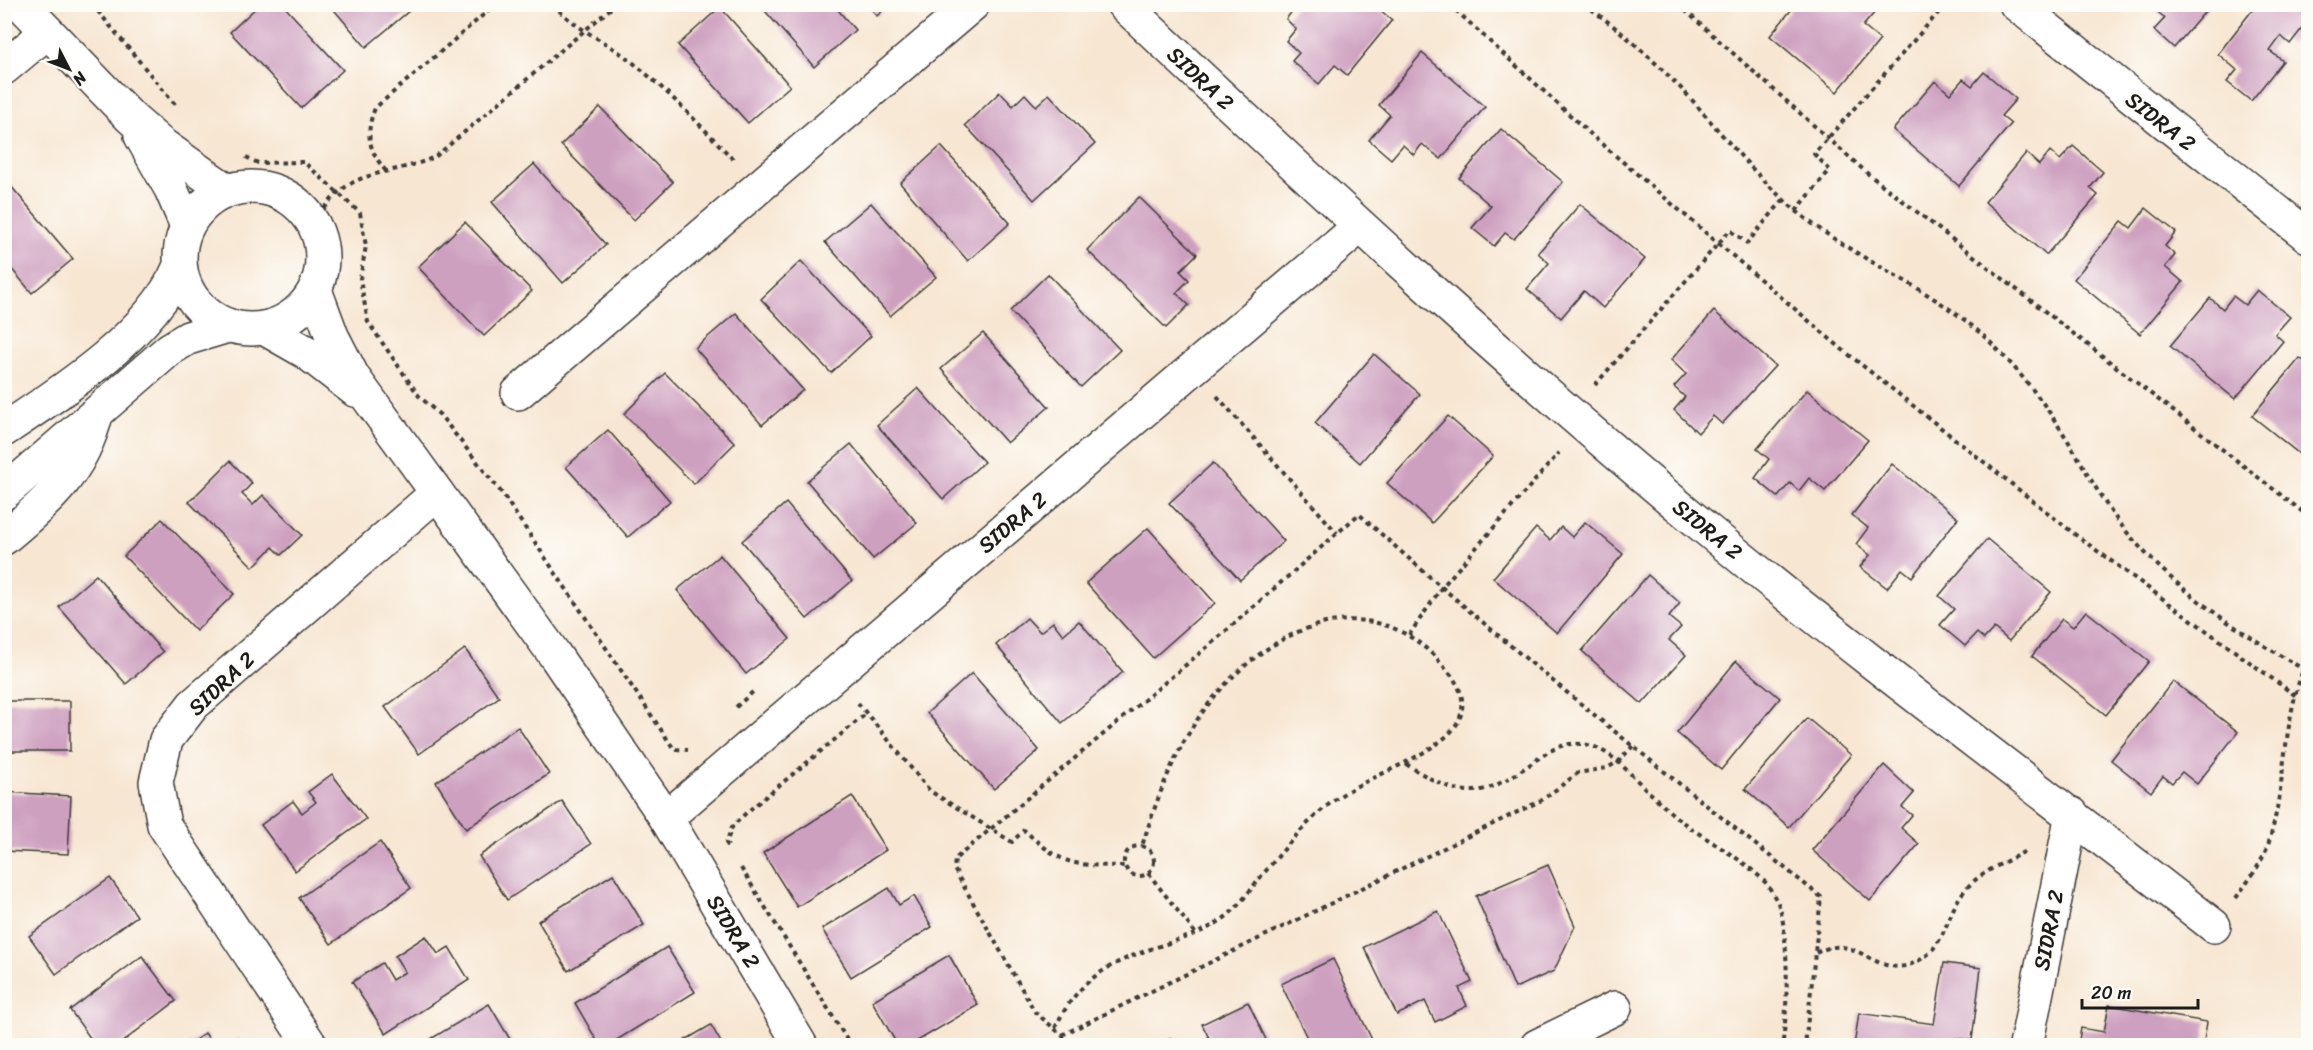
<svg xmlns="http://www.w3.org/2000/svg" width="2313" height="1050" font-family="Sriracha,sans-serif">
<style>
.building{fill:#cea0c0}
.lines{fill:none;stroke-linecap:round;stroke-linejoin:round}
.minor-casing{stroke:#3d3a37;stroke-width:36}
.path{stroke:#3d3a37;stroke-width:4;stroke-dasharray:4.5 4.5;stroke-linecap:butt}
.minor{stroke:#fff;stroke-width:33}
.labels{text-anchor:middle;stroke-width:4.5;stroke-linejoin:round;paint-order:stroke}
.street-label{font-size:22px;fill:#1c1c1c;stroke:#fdfcf7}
</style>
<rect width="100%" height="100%" fill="#fdfcf7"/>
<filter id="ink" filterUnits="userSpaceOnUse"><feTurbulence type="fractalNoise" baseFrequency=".0167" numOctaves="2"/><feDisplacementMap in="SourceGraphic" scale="12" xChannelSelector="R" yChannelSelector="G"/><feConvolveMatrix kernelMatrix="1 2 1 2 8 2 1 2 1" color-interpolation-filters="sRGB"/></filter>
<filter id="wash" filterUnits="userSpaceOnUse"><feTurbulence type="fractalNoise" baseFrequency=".008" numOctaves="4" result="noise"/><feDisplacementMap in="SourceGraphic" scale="24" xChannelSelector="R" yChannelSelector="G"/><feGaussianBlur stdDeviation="1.35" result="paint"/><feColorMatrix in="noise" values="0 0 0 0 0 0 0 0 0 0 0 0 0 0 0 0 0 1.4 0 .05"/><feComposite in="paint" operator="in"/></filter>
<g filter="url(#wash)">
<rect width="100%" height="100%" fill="#f7e6d2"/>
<g id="blocks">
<!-- building -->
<g class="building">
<path d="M260,4H282L343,70L301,108L230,32Z"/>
<path d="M329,4H406L410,10L366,47Z"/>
<path d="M759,4H833L855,30L814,67Z"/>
<path d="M867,4H890L877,16Z"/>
<path d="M1298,4H1373L1392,20L1347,75L1335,65L1319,84L1292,61L1299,53L1286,41L1296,29L1286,19Z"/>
<path d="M1796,4H1866L1875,12L1863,26L1880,40L1837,92L1770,36Z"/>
<path d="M2148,4H2206L2209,7L2174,48L2154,30L2165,18Z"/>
<path d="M2257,4H2293L2308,17V21L2290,44L2281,36L2270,51L2283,61L2251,101L2227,82L2237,70L2218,54Z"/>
<path d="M720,7L790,86L748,123L678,45Z"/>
<path d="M1422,53L1485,107L1441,159L1422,144L1414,155L1403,145L1391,159L1369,140L1390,115L1379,105Z"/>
<path d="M1984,72L2016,99L2001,116L2011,124L1959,186L1893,130L1935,81L1950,94L1963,79L1972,86Z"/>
<path d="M1000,92L1013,106L1025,94L1036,106L1049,94L1095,144L1034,200L965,125Z"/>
<path d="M600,107L673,182L634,220L561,145Z"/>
<path d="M1501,129L1563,182L1514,239L1505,233L1494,246L1472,228L1491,206L1459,178Z"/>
<path d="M941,146L1010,223L968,261L900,183Z"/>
<path d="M2073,146L2103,172L2090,188L2098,195L2046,255L1985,202L2026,153L2039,165L2050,151L2060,160Z"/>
<path d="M534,164L606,245L563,283L492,202Z"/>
<path d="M4,178L73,259L32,293L4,260Z"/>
<path d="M1139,197L1197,254L1180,271L1189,280L1176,293L1189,305L1166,328L1087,250Z"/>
<path d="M871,203L936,277L890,316L825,242Z"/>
<path d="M1580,204L1645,259L1603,308L1584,291L1561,318L1527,289L1549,263L1538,253Z"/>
<path d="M2146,208L2176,232L2165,246L2175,255L2165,267L2183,282L2140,334L2074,279L2122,221L2131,228Z"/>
<path d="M465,222L532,291L484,336L418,267Z"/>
<path d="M801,261L871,336L831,373L761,299Z"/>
<path d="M1048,274L1120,350L1081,387L1010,311Z"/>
<path d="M2257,290L2290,317L2275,334L2283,341L2235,399L2170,346L2210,298L2223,309L2233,296L2245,305Z"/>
<path d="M1714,311L1775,366L1722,424L1713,416L1698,433L1674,410L1685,397L1674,387L1686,374L1671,360Z"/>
<path d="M736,313L803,390L762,425L695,348Z"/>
<path d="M983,333L1049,407L1007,443L941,369Z"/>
<path d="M1374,354L1420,394L1360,463L1315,423Z"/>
<path d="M2300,358L2308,364V461L2252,416Z"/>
<path d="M665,373L735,443L694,484L624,414Z"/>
<path d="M918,388L984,462L943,499L877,425Z"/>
<path d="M1807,390L1868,440L1825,491L1809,478L1799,491L1790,483L1778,497L1755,478L1769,459L1757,449Z"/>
<path d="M1448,416L1493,456L1432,523L1387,483Z"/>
<path d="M608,430L670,501L628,537L566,467Z"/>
<path d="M851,444L917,523L873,559L807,481Z"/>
<path d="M230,461L252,483L242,494L253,505L263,495L302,535L281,555L273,547L253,567L189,502Z"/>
<path d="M1213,463L1284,541L1240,580L1169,503Z"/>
<path d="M1892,464L1958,518L1912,577L1902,569L1887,588L1860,567L1870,555L1856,544L1868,528L1852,515Z"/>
<path d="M786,503L852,581L807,619L742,541Z"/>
<path d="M162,519L234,594L196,631L124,556Z"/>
<path d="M1585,522L1623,554L1557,633L1493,578L1536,528L1550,540L1561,527L1572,537Z"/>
<path d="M1148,528L1215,603L1153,658L1086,583Z"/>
<path d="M1987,539L2051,592L2009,641L1994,628L1984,639L1977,633L1965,646L1940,625L1954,609L1939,596Z"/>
<path d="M720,555L790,639L746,674L677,590Z"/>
<path d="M96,575L163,652L126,684L59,607Z"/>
<path d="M1648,575L1680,603L1669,617L1681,627L1669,640L1686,655L1642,704L1582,651Z"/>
<path d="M2086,611L2149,661L2106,715L2032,656L2062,619L2073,627Z"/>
<path d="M1027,618L1040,632L1053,622L1063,635L1079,621L1123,672L1062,723L996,645Z"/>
<path d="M465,649L499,697L419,754L385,707Z"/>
<path d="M1736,661L1780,698L1721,770L1677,733Z"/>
<path d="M972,673L1039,750L994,789L927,713Z"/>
<path d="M2173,681L2238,732L2197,784L2182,772L2172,783L2163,776L2151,792L2111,760Z"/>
<rect x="4" y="701" width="66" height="50"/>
<path d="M1807,718L1851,755L1789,827L1745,789Z"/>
<path d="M518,727L549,774L466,829L436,782Z"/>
<path d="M1884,765L1914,793L1902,807L1912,815L1901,828L1919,844L1870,901L1812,850Z"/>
<path d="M332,774L366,819L295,871L261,825L293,801L302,813L316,802L308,792Z"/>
<path d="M4,792L71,796L68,854L4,851Z"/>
<path d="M852,796L886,850L797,907L763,853Z"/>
<path d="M562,801L591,844L507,900L479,856Z"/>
<path d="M380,842L411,888L331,944L299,898Z"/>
<path d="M1548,865L1575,926L1554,971L1515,988L1476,896Z"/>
<path d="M613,874L644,925L568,971L538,921Z"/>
<path d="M110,878L137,916L56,974L29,936Z"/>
<path d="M889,888L899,905L914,896L932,927L851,977L822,929Z"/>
<path d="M1438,911L1472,982L1459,988L1467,1006L1435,1022L1425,1001L1397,1015L1364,947Z"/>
<path d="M426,936L438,954L449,947L469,980L386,1034L352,982L382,963L392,980L405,972L395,956Z"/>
<path d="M667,947L695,992L607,1046H600L575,1003Z"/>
<path d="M949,955L978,1005L909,1046H898L872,1001Z"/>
<path d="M142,956L176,1001L117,1046H96L70,1010Z"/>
<path d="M1333,959L1375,1046H1311L1281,984Z"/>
<path d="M1944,963L1981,968L1972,1040L1955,1038L1954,1046H1854L1859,1013L1934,1024Z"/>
<path d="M1248,1002L1269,1046H1213L1202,1024Z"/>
<path d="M489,1004L514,1046H419Z"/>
<path d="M2109,1005L2207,1022L2203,1046H2078L2081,1028L2104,1032Z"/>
<path d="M711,1025L723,1046H675Z"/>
<path d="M205,1033L214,1046H187Z"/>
<path d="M238,1038L243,1046H227Z"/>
<path d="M1171,1038L1174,1046H1156Z"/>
</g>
</g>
</g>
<g filter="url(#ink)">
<use href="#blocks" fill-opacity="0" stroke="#3d3a37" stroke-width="1.5"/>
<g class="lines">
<!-- minor casing -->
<g class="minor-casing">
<g id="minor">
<path d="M21,4L131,118L161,144L226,190"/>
<path d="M1123,4C1313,184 1504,361 1705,528C1871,666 2045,793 2214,926"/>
<path d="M2016,4L2308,236"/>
<path d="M4,68L47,32"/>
<path d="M141,136L171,189L187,226"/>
<circle cx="251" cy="258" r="71"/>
<path d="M315,290L332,336L353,377L554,654L666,818L801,1046"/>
<path d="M264,328L306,352L355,390"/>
<path d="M518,393L973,4"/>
<path d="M4,430C63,391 151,334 179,268"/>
<path d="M4,493L170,349L188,338L228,326"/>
<path d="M4,538C48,502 82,471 96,415"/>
<path d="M666,818L1359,227"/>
<path d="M311,1046L164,825L156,782L166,740L193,705L437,493"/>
<path d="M1537,1046L1615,1008"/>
<path d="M2026,1046L2072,814"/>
</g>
</g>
<!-- path -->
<g class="path">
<path d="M92,4L178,108"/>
<path d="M553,4C572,27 607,42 631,61C668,91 701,126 734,160"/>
<path d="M1449,4L1596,139L1843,350L2077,536L2296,696"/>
<path d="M1584,4C1624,32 1659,65 1692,100C1725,138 1756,176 1794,209C1858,264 1939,288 1998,350C2020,373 2040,397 2057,424C2077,453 2092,484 2112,513C2163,583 2230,626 2303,669"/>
<path d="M1678,4L1867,173L2308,516"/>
<path d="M246,157L258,163L304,162L360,213L366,246L360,279L368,322L419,396L440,415L501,492L674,749L688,750"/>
<path d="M386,171C368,150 365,133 375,108L496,4"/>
<path d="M1796,211L1830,170L1814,154L1946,4"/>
<path d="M315,224C347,164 381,180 435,157L616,4"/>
<path d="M1595,385L1730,230L1747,243L1784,199"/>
<path d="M1217,396L1337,533"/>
<path d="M1409,635L1442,587L1558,454L1556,453"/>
<path d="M858,703L930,791L1012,842L1024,830C1065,867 1071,865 1125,866"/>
<path d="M736,707L755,690"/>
<path d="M1406,764C1467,803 1482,799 1539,758C1552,749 1565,742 1581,744C1609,746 1628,773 1647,790C1660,802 1673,816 1688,826C1713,844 1743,859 1765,882C1770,887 1773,895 1777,901C1790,927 1788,1016 1782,1046"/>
<path d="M728,846L726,843L732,827L747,812L867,713"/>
<circle cx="1139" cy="861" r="15"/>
<path d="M741,868L851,1046"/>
<path d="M1148,873L1196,934"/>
<path d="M2236,898C2248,881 2263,862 2269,842C2287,782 2282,716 2308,658"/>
<path d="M1816,953C1860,929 1875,984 1918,961C1947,946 1946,911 1966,889C1981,871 2007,862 2027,850"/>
<path d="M1055,1028C1080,975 1115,960 1169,943C1186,937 1204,932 1220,921C1236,911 1247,894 1258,880C1284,850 1307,819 1340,796C1369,776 1445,752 1459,720C1469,696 1455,678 1439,661C1357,572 1243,644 1192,728C1169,765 1155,805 1142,846"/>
<path d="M1062,1035L1542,800L1578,773L1607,768L1618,762L1633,746"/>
<path d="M1069,1046L1062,1035L1035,1012L954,869L955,859L1219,637L1359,514C1507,648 1665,772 1821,897L1805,1046"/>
</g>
<!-- minor -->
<use href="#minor" class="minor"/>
</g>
</g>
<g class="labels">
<!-- street labels -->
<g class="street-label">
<text transform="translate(1201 78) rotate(43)" y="8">SIDRA 2</text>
<text transform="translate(2161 121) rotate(38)" y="8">SIDRA 2</text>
<text transform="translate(1012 522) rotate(-40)" y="8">SIDRA 2</text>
<text transform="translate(1708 529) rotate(39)" y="8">SIDRA 2</text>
<text transform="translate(221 683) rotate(-43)" y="8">SIDRA 2</text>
<text transform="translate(2048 930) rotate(-79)" y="8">SIDRA 2</text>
<text transform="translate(734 931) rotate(59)" y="8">SIDRA 2</text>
</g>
</g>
<!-- margin -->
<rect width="2313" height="1050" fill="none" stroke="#fdfcf7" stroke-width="24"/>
<!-- north arrow -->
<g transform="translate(69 69) rotate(132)" stroke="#fdfcf7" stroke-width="4.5" paint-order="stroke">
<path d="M0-4.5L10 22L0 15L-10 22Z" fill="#1c1c1c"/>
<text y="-9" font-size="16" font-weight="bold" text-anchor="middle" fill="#1c1c1c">N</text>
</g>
<!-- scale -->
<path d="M2082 999v9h116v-9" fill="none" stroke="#1c1c1c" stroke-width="3"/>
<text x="2091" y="999" font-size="18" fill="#1c1c1c" stroke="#fdfcf7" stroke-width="4.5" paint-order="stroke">20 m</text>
</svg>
